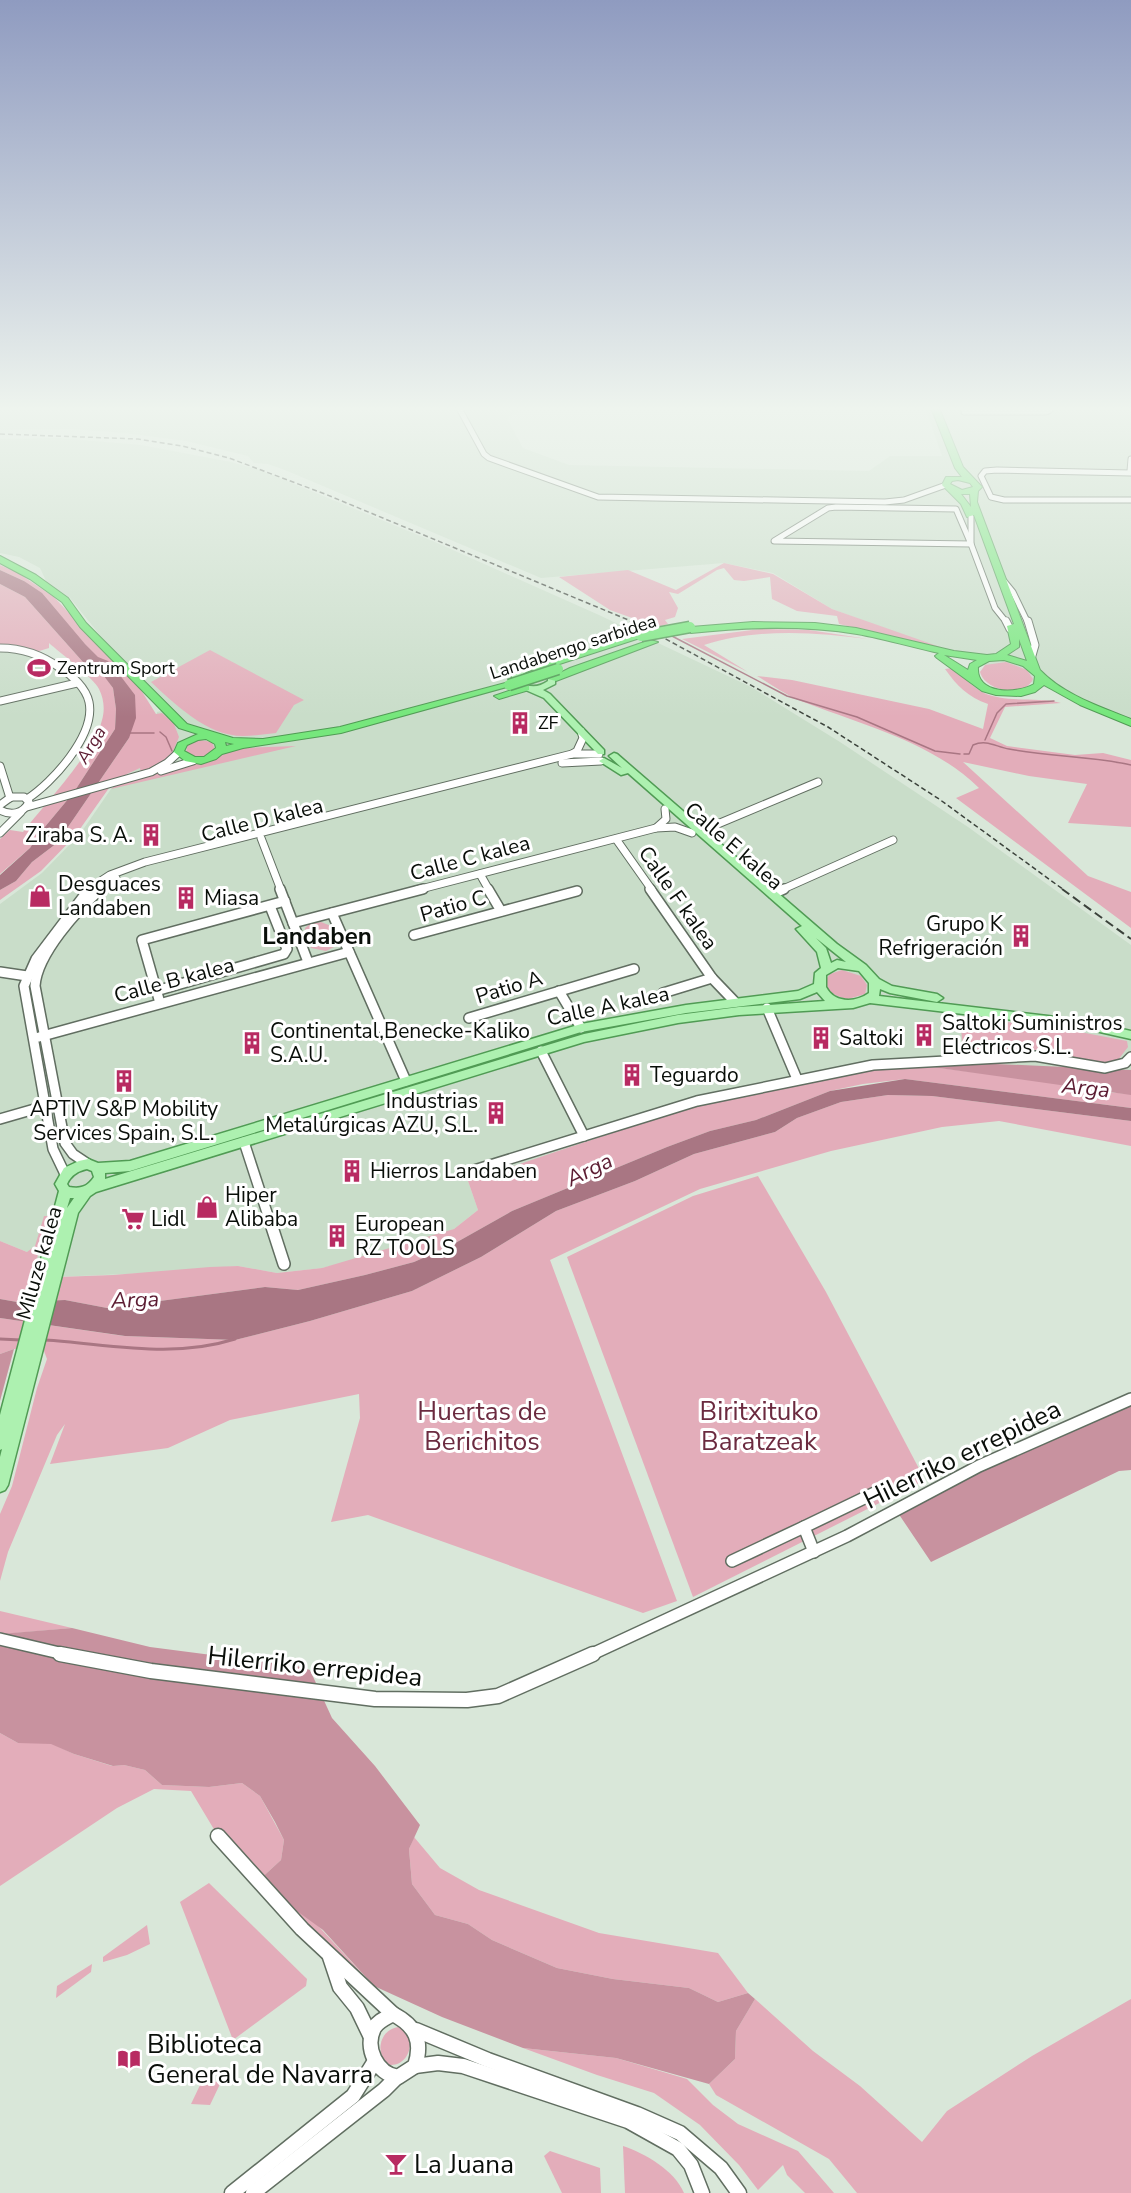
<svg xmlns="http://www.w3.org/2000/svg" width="1131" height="2193" font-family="'Nunito Sans',sans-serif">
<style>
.built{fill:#c9ddc9}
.green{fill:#e3adba}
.forest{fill:#c8929f}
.water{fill:#a97683}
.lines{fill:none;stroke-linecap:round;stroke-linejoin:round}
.stream-far1{stroke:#a97683;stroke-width:1.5}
.stream{stroke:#a97683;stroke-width:3}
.minor-far4-casing{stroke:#616e61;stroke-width:7}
.minor-far3-casing{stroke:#616e61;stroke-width:9}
.minor-far2-casing{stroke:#616e61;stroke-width:12}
.minor-far1-casing{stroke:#616e61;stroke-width:14}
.minor-casing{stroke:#616e61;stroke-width:17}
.major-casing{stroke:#509b54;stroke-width:3}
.highway-casing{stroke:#509b54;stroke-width:2}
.minor-far4{stroke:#fff;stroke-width:5}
.minor-far3{stroke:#fff;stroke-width:7}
.minor-far2{stroke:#fff;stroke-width:9}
.minor-far1{stroke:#fff;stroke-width:11}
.minor{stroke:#fff;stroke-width:14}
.major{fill:#adf1b0;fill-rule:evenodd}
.highway{fill:#76e77c;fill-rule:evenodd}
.rail-far1{stroke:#3b423b;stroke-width:1.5;stroke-dasharray:5 3;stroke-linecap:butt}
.rail{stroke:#3b423b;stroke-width:2;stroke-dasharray:9 4.5;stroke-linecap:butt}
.highway-bridge-casing{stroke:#509b54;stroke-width:13;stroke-linecap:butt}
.highway-bridge{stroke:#76e77c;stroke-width:10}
.labels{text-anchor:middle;stroke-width:6;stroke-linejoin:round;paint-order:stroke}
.far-street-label{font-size:18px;fill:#090e09;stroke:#fff}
.far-poi-label{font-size:18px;fill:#090e09;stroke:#fff;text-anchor:start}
.far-water-label{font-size:18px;font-style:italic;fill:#5c1c32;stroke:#fff}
.street-label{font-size:21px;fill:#090e09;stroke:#fff}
.poi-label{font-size:21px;fill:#090e09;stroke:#fff;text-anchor:start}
.water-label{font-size:22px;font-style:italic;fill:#5c1c32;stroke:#fff}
.quarter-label{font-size:24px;font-weight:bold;fill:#090e09;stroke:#fff}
.near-park-label{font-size:26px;fill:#6b2a3f;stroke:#fff}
.near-street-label{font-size:26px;fill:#090e09;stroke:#fff}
.near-poi-label{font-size:26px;fill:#090e09;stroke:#fff;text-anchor:start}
</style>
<rect width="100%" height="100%" fill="#d9e7d9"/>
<!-- built -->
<g class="built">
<path d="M0,410H523L507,418L523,448L569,465L869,471L890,456H942L926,410H1131V719L832,609L773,573L724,563L541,578L285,470L268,464L254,463L248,456L186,441L125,433L72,429L0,430Z"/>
<path d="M59,438L141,445L231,462L260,470L435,542L599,615L751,687L840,742L968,827L1131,945V1072L931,1063L829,1075L678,1114L468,1181L478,1210L454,1229L398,1249L322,1268L277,1273L238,1266L149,1273L32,1278L37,1256L0,1241V904L42,873L80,834L111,789L151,756L157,712L161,711L70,598L47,583L40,568L19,557L0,553V439Z"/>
<path d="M11,647L55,664L86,696L87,727L51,780L27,799L5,800L0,784V648Z"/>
</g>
<!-- green -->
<g class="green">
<path d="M724,563L773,574L832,609L943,648L839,624L837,616L797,611L772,599L770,577L744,581L734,580L724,568L717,570L678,594L669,592L678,608L675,617L665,620L668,624L657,627L610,610L559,577L628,570L676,590Z"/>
<path d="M0,565L18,573L54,597L141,690L156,714L162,713L174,724L179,737C168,764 169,762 141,773L140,768L127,774L109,788L75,836L41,871L0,900V890L16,881L32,862L57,843L129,738C125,711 128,668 98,658L24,581L0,570Z"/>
<path d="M0,584L25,597L91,671L104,675L113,688L116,709L115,729L74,792L39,834L30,848L0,874V839L10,830L23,832C44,805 95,751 102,720C105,710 104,699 99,689C94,678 59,652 49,643V648L36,652L0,647Z"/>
<path d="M760,629L809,630L868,639C814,632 757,628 704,645L748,672L682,639Z"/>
<path d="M210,650L304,700L294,705L276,733C265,734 254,736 243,736C207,736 175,704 151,682Z"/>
<path d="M1006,662L1027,670L1033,679C1024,699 985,691 980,672L985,665Z"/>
<path d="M953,668C962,676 972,686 982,692C1006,704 1036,696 1061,703L1005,707L990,738L1007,746L1075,755L1103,753L1131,760V827L1068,823L1087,784L1029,776L963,762L1088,876L1131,892V928L956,798L979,788C931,741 862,725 801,701C786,695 771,684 757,676L792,680L929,709L983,729L988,704C968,697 957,686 945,669Z"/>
<path d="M200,740L212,742L215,750C205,758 198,759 186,754L187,745Z"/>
<path d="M296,746L111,789L119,783L190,764L205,763L238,748Z"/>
<path d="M321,922L331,926L336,941L334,947L326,951L311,948L305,936V928L310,924Z"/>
<path d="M842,970L861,976L867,985L865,994L848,999C837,997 824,992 827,978L830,974Z"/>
<path d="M960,1016L1075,1031L1127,1041L1128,1047L1118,1060L1102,1064L1042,1051H963Z"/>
<path d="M932,1067L1045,1081L1105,1092L1131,1094V1108L905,1079L863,1084L830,1091L756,1120L710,1131L667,1147L512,1211L450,1246L414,1262L365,1275L298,1290L265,1287L107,1308L65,1300L17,1302L0,1299V1241L27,1252L35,1246L44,1216H48L32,1278L113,1275L210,1267L238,1266L277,1273L322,1268L454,1229L478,1210L468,1181C590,1142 710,1095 837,1074C868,1069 901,1069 932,1067Z"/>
<path d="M888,1095L932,1096L1131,1121V1146L999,1121L942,1127L831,1151L700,1189L550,1260L677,1601L643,1613L368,1515L331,1522L360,1418L359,1394L230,1420L168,1448L50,1464L65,1424L57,1435L8,1552L0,1581V1514L12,1486L37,1388L47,1359L44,1351L14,1349L0,1354V1318L124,1336L235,1340L310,1321L412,1291L481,1257L556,1211L635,1181L694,1154L775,1132L797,1118L841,1102Z"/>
<path d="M758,1176L826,1292L925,1480L693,1597L567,1257L693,1196Z"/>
<path d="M0,1611L72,1628L4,1634L0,1632Z"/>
<path d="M0,1733L18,1743H51L74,1754L112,1766L124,1765L145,1770L162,1785L209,1787L242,1783L260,1796L284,1840L281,1860L257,1882L308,1915L374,1986L354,1978L254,1884L248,1872L218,1836L191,1791L154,1789L117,1808L0,1886Z"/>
<path d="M414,1837L440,1868L479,1890L599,1933L718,1953L748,1993L718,2002L689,1988L613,1979L557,1968L492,1940L468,1924L435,1915L412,1884L409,1849Z"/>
<path d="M209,1883L307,1979L306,1986L233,2040L180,1902Z"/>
<path d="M147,1925L150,1944L127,1955L103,1962V1957Z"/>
<path d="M92,1964L91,1972L56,1998L57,1986Z"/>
<path d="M755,1999L813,2051L860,2086L922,2142L947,2111L1032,2056L1131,1999V2193H857L829,2159L716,2095L709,2084L735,2059L736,2031Z"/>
<path d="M398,2027C418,2034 411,2066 390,2065C374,2055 379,2030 398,2027Z"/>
<path d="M523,2048L616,2058L687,2079L713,2105L738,2124L798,2151L834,2193H805L787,2175L783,2165L758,2190L739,2165L700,2125L654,2093L597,2075Z"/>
<path d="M202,2081L221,2082L210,2105L191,2104Z"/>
<path d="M623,2146C646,2154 674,2170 684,2193H625Z"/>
<path d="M550,2151L600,2168L601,2193H562L544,2156Z"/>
</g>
<!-- forest -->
<g class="forest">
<path d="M930,1061L1131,1070V1095L932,1067Z"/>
<path d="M14,1349L0,1401V1354Z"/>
<path d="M1131,1399V1470L1119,1471L931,1562L896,1510Z"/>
<path d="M72,1628L150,1647L297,1666L310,1670L332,1718L375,1766L420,1825L409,1849L412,1884L435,1915L468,1924L492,1940L557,1968L613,1979L689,1988L718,2002L748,1993L755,1999L736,2031L735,2059L709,2084L616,2058L523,2048L442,2017L374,1986L323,1930L257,1882L281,1860L284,1840L275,1822L260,1796L242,1783L209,1787L162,1785L145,1770L124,1765L113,1766L74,1754L51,1744L18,1743L0,1733V1634Z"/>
</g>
<!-- water -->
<g class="water">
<path d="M0,570L24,581L42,593L85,644L98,657L108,661L119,674L135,695L136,718L129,738L57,843L32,862L16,881L0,890V875L30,848L39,834L74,792L115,729L116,709L113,688L104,676L91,671L25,597L0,584Z"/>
<path d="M905,1079L1131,1108V1121L932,1096L888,1095L841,1102L797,1118L775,1132L694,1154L635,1181L556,1211L481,1257L412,1291L310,1321L235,1340L125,1336L0,1318V1299L17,1302L65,1300L107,1308L265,1287L298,1290L365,1275L414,1262L450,1246L512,1211L667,1147L710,1131L756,1120L830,1091Z"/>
</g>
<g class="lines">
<!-- stream-far1 -->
<g class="stream-far1">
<path d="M670,635L787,696L857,717L935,751L960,754"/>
<path d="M160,732L166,737L172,751"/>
<path d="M130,733H154"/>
<path d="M985,740L997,713L1006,704L1054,701"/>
<path d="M964,754H969L973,745C987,739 996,747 1009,749C1049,757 1091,756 1131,765"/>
</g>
<!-- stream -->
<g class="stream">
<path d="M0,1339L21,1340"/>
<path d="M45,1340C109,1344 172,1359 235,1339"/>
</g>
<!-- minor-far4 casing -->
<g class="minor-far4-casing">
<g id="minor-far4">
<path d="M460,410L484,454L489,458L598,497L885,502L904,500L946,485"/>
<path d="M964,412H1046L1050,410"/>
<path d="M1130,471L1131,459"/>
<path d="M1131,473L997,470L985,471L981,476L991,497L1004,500H1131"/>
<path d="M836,507L956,509L971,544L774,541L828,508Z"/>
<path d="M971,517V544L995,608L1007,623"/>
<path d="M1004,581L1013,592L1028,623"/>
</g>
</g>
<!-- minor-far3 casing -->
<g class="minor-far3-casing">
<g id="minor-far3">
<path d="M1006,621L1010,629L1015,632"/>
<path d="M1028,621L1035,645L1031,659"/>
<path d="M0,648C22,648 42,655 60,668C72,675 86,688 89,702C96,735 52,783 27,799"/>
<path d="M0,701L77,683"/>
<path d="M572,754L577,751L583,738L581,731"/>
<path d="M562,763L601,761"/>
<path d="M0,766L10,798"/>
<path d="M161,771L193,761"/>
<path d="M0,805L11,797H24L29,802C23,814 11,816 0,810"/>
<path d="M27,807L151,772L167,763L179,752"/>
<path d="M656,828L666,819L665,809"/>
<path d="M701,831L818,782"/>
<path d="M0,833L21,812"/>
<path d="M261,838L281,890"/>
<path d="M616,839L652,890"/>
<path d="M480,874L489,890"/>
<path d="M87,890L110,875L145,862L572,754H599"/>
<path d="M99,890L116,878"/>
<path d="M417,890L656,828L675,827L692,833"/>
<path d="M781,890L893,840"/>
</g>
</g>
<!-- minor-far2 casing -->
<g class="minor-far2-casing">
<g id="minor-far2">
<path d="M280,889L308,962"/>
<path d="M488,889L501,911"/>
<path d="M650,889L712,978L735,1002"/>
<path d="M773,894L784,889"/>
<path d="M332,913L406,1081"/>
<path d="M293,923L423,889"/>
<path d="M414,935L577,891"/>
<path d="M0,972L27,976"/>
<path d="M156,991L284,954L287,949L270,906"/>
<path d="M559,991L581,1028"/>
<path d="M663,993L712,978"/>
<path d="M160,1003L142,940L285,901"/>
<path d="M767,1008L797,1079"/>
<path d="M469,1018L634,969"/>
<path d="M39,1037L349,952"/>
<path d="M541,1051L584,1136"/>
<path d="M0,1119L45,1106"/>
<path d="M244,1142L272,1228"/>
<path d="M88,1164L73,1154L65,1143L35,986C37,954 78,909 101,889"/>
<path d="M474,1170L697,1101L873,1065L1035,1056L1105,1068L1125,1063L1131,1057"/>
<path d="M65,1174L53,1149L24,986L36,959L89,889"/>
</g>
</g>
<!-- minor-far1 casing -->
<g class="minor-far1-casing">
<g id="minor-far1">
<path d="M272,1227L284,1264"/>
<path d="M814,1552L804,1527L885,1488"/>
<path d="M732,1561L804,1527"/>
<path d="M0,1639L68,1655"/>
<path d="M590,1655L847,1536L979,1466L1131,1399"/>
</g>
</g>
<!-- minor casing -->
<g class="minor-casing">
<g id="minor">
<path d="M60,1654L151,1671L375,1699L467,1700L498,1696L593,1654"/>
<path d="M218,1836L302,1929L393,2014"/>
<path d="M330,1957L340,1987L357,2008L370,2035"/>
<path d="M393,2014C416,2026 423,2041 415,2066L398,2077C377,2074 364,2048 374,2028C378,2021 386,2018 393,2014Z"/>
<path d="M416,2030L488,2060L637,2114L680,2133L721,2168L739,2193"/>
<path d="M415,2066L438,2063L463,2066L628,2121L678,2149L691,2165L702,2193"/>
<path d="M232,2193L353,2096L375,2061"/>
<path d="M253,2193L384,2090L396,2078"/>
</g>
</g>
<!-- major casing -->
<g class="major-casing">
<g id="major">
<path d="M531,665L547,668L555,673V684L543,690L550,694L604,750V754H598L544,698L512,684V673ZM530,670L540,671L548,676V681C538,688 529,688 519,681V676Z"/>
<path d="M614,753L617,754L837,944L866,965L879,979L892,986L937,994L943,998L937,1002L890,993L880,989L879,996L1082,1020L1131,1031V1039L1082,1028L870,1003L853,1008L739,1015L678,1023L584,1042L96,1192L90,1196L78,1213L8,1485L5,1490L0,1492V1457L2,1449L0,1450V1415L59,1191L55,1184L64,1168L79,1161L88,1159L98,1163L130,1161L581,1024L686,1005L798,991L814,984L815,973L821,968L817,952L796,929L802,926L628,773L621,775L599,761L604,758L622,768L609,756ZM816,938L846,962L837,960L831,963L826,948ZM838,968L859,971L869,983V993C855,1003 834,1003 826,987V975ZM817,992L825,1001L739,1007L678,1015L584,1034L105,1179V1173L130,1171L581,1032L686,1013L800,999ZM87,1169L92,1171L94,1177C87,1187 81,1189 69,1187L67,1184C71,1175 78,1171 87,1169ZM70,1198H74L67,1208Z"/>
</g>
</g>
<!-- highway casing -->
<g class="highway-casing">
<g id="highway">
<path d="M932,410H940L963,467L982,487L978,491L977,502L1040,670C1064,695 1099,706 1131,719V726L1080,705L1044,685L1035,692L1021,696L996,695L982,691L937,658L935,656L939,653C912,647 885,639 857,634C802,625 746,627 691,633L686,630L691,627L753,622L815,623L856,628L954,651L987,655L996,654L1011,644L1007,626L1014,624L974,515L967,517L961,504L942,485L946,477H962L955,468ZM958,480L970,483L973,487L962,490L950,484L952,481ZM961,494H970L971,507ZM1019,639L1027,661L1007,655L1019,647ZM944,655L977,660L970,664L968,670ZM1004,660L1023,666L1035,676L1034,684C1017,694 976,695 978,667L989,661Z"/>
<path d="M0,556L36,575L68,598L86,623L187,724L233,738L263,739L340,727L509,682L514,685L341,733L243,748L222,754L216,759L201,764L185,761L174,752L178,743L198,734L179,728L80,627L62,602L30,579L0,563ZM206,739L215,744L216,748L204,757H195L184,751L187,745L198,740ZM225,742L234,744L226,746Z"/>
<path d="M638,634L646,636L541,670L533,668Z"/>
<path d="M650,640L658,642L556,681L548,679L570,668Z"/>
<path d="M526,685L529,686V690L499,699L494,696Z"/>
</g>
</g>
<!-- minor-far4 -->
<use href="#minor-far4" class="minor-far4"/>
<!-- minor-far3 -->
<use href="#minor-far3" class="minor-far3"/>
<!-- minor-far2 -->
<use href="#minor-far2" class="minor-far2"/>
<!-- minor-far1 -->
<use href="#minor-far1" class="minor-far1"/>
<!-- minor -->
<use href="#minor" class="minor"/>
<!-- major -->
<use href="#major" class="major"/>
<!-- highway -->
<use href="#highway" class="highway"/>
<!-- rail-far1 -->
<path class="rail-far1" d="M0,434L138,439L182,446L229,458L325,494L638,624L828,727L939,799L1064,890"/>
<!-- rail -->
<path class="rail" d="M1062,889L1131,939"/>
<!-- highway-bridge casing -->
<g class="highway-bridge-casing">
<g id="highway-bridge">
<path d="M641,636L690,627"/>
<path d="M509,685L558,669"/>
</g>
</g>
<!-- highway-bridge -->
<use href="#highway-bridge" class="highway-bridge"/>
</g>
<!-- sky -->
<linearGradient id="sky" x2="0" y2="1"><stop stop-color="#8f9bc0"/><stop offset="0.57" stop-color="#eef4ee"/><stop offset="1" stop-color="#eef4ee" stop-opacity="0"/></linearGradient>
<rect width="1131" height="717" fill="url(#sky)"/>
<!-- icons -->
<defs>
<g id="stadium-bare" transform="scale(1.8)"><path d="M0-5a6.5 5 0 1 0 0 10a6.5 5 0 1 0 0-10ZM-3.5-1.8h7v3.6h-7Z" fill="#b82b62" stroke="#fff" stroke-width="2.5" paint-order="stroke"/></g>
<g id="building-bare" transform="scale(1.8)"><path d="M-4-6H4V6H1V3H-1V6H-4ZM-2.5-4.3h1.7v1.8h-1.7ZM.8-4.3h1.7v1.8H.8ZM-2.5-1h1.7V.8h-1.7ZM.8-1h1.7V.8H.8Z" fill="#b82b62" stroke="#fff" stroke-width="2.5" paint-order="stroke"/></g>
<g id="shop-bare" transform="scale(1.8)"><path d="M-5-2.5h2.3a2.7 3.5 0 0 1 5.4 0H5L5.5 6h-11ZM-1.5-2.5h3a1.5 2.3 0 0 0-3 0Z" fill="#b82b62" stroke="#fff" stroke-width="2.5" paint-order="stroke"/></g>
<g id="supermarket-bare" transform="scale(1.8)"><path d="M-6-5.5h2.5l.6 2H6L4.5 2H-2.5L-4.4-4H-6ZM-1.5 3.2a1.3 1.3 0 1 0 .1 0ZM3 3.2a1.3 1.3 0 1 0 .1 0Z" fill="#b82b62" stroke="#fff" stroke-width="2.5" paint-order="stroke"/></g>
<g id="library-bare" transform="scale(1.8)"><path d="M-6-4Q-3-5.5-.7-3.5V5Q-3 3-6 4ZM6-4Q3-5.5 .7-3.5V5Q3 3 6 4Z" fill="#b82b62" stroke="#fff" stroke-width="2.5" paint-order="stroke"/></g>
<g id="bar-bare" transform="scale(1.8)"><path d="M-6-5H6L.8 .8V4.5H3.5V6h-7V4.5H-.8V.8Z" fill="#b82b62" stroke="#fff" stroke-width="2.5" paint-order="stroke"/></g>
</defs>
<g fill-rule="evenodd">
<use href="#stadium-bare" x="39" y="668"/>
<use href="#building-bare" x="520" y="723"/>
<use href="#building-bare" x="151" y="835"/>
<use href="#shop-bare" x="40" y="896"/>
<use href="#building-bare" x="186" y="898"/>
<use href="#building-bare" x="1021" y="936"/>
<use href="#building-bare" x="924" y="1035"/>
<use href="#building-bare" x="821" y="1038"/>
<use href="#building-bare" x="252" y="1043"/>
<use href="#building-bare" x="632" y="1075"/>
<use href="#building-bare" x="124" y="1081"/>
<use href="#building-bare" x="496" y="1113"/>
<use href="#building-bare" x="352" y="1171"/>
<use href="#shop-bare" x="207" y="1207"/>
<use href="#supermarket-bare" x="133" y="1219"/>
<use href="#building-bare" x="337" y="1236"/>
<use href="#library-bare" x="129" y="2059"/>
<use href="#bar-bare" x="396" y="2164"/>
</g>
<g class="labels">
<!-- far-street labels -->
<g class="far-street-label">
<text transform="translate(573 647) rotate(-18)" y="6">Landabengo sarbidea</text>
</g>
<!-- far-poi labels -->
<g class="far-poi-label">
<text x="57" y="674">Zentrum Sport</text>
<text x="538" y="729">ZF</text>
</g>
<!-- far-water labels -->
<g class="far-water-label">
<text transform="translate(91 745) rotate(-59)" y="6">Arga</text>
</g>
<!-- street labels -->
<g class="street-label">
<text transform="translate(262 820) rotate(-14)" y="7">Calle D kalea</text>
<text transform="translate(734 846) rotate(41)" y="7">Calle E kalea</text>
<text transform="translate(470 858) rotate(-15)" y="7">Calle C kalea</text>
<text transform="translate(678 898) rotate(55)" y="7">Calle F kalea</text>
<text transform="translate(453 906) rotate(-16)" y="7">Patio C</text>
<text transform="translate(174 980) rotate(-15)" y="7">Calle B kalea</text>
<text transform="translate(509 987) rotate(-17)" y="7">Patio A</text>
<text transform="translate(608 1006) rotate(-12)" y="7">Calle A kalea</text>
<text transform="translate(39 1263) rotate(-74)" y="7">Miluze kalea</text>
</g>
<!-- poi labels -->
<g class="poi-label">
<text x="133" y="842" text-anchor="end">Ziraba S. A.</text>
<text x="58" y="891">Desguaces<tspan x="58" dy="24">Landaben</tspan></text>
<text x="204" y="905">Miasa</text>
<text x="1003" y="931" text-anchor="end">Grupo K<tspan x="1003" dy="24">Refrigeración</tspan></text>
<text x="942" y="1030">Saltoki Suministros<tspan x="942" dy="24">Eléctricos S.L.</tspan></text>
<text x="270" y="1038">Continental,Benecke-Kaliko<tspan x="270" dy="24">S.A.U.</tspan></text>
<text x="839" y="1045">Saltoki</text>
<text x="650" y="1082">Teguardo</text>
<text x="478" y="1108" text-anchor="end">Industrias<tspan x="478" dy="24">Metalúrgicas AZU, S.L.</tspan></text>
<text x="124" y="1116" text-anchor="middle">APTIV S&amp;P Mobility<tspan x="124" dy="24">Services Spain, S.L.</tspan></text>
<text x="370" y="1178">Hierros Landaben</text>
<text x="225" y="1202">Hiper<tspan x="225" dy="24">Alibaba</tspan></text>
<text x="151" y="1226">Lidl</text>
<text x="355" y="1231">European<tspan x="355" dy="24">RZ TOOLS</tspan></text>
</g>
<!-- water labels -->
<g class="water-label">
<text transform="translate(1086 1087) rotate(6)" y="8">Arga</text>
<text transform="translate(589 1169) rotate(-26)" y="8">Arga</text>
<text transform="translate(135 1299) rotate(-2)" y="8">Arga</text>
</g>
<!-- quarter labels -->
<g class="quarter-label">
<text x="317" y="944">Landaben</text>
</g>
<!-- near-park labels -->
<g class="near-park-label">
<text x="482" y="1420">Huertas de<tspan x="482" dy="30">Berichitos</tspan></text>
<text x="759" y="1420">Biritxituko<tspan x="759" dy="30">Baratzeak</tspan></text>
</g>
<!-- near-street labels -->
<g class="near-street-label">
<text transform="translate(962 1454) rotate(-26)" y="9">Hilerriko errepidea</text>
<text transform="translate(315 1666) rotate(6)" y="9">Hilerriko errepidea</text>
</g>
<!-- near-poi labels -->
<g class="near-poi-label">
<text x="147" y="2053">Biblioteca<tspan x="147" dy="30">General de Navarra</tspan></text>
<text x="414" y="2173">La Juana</text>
</g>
</g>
</svg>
